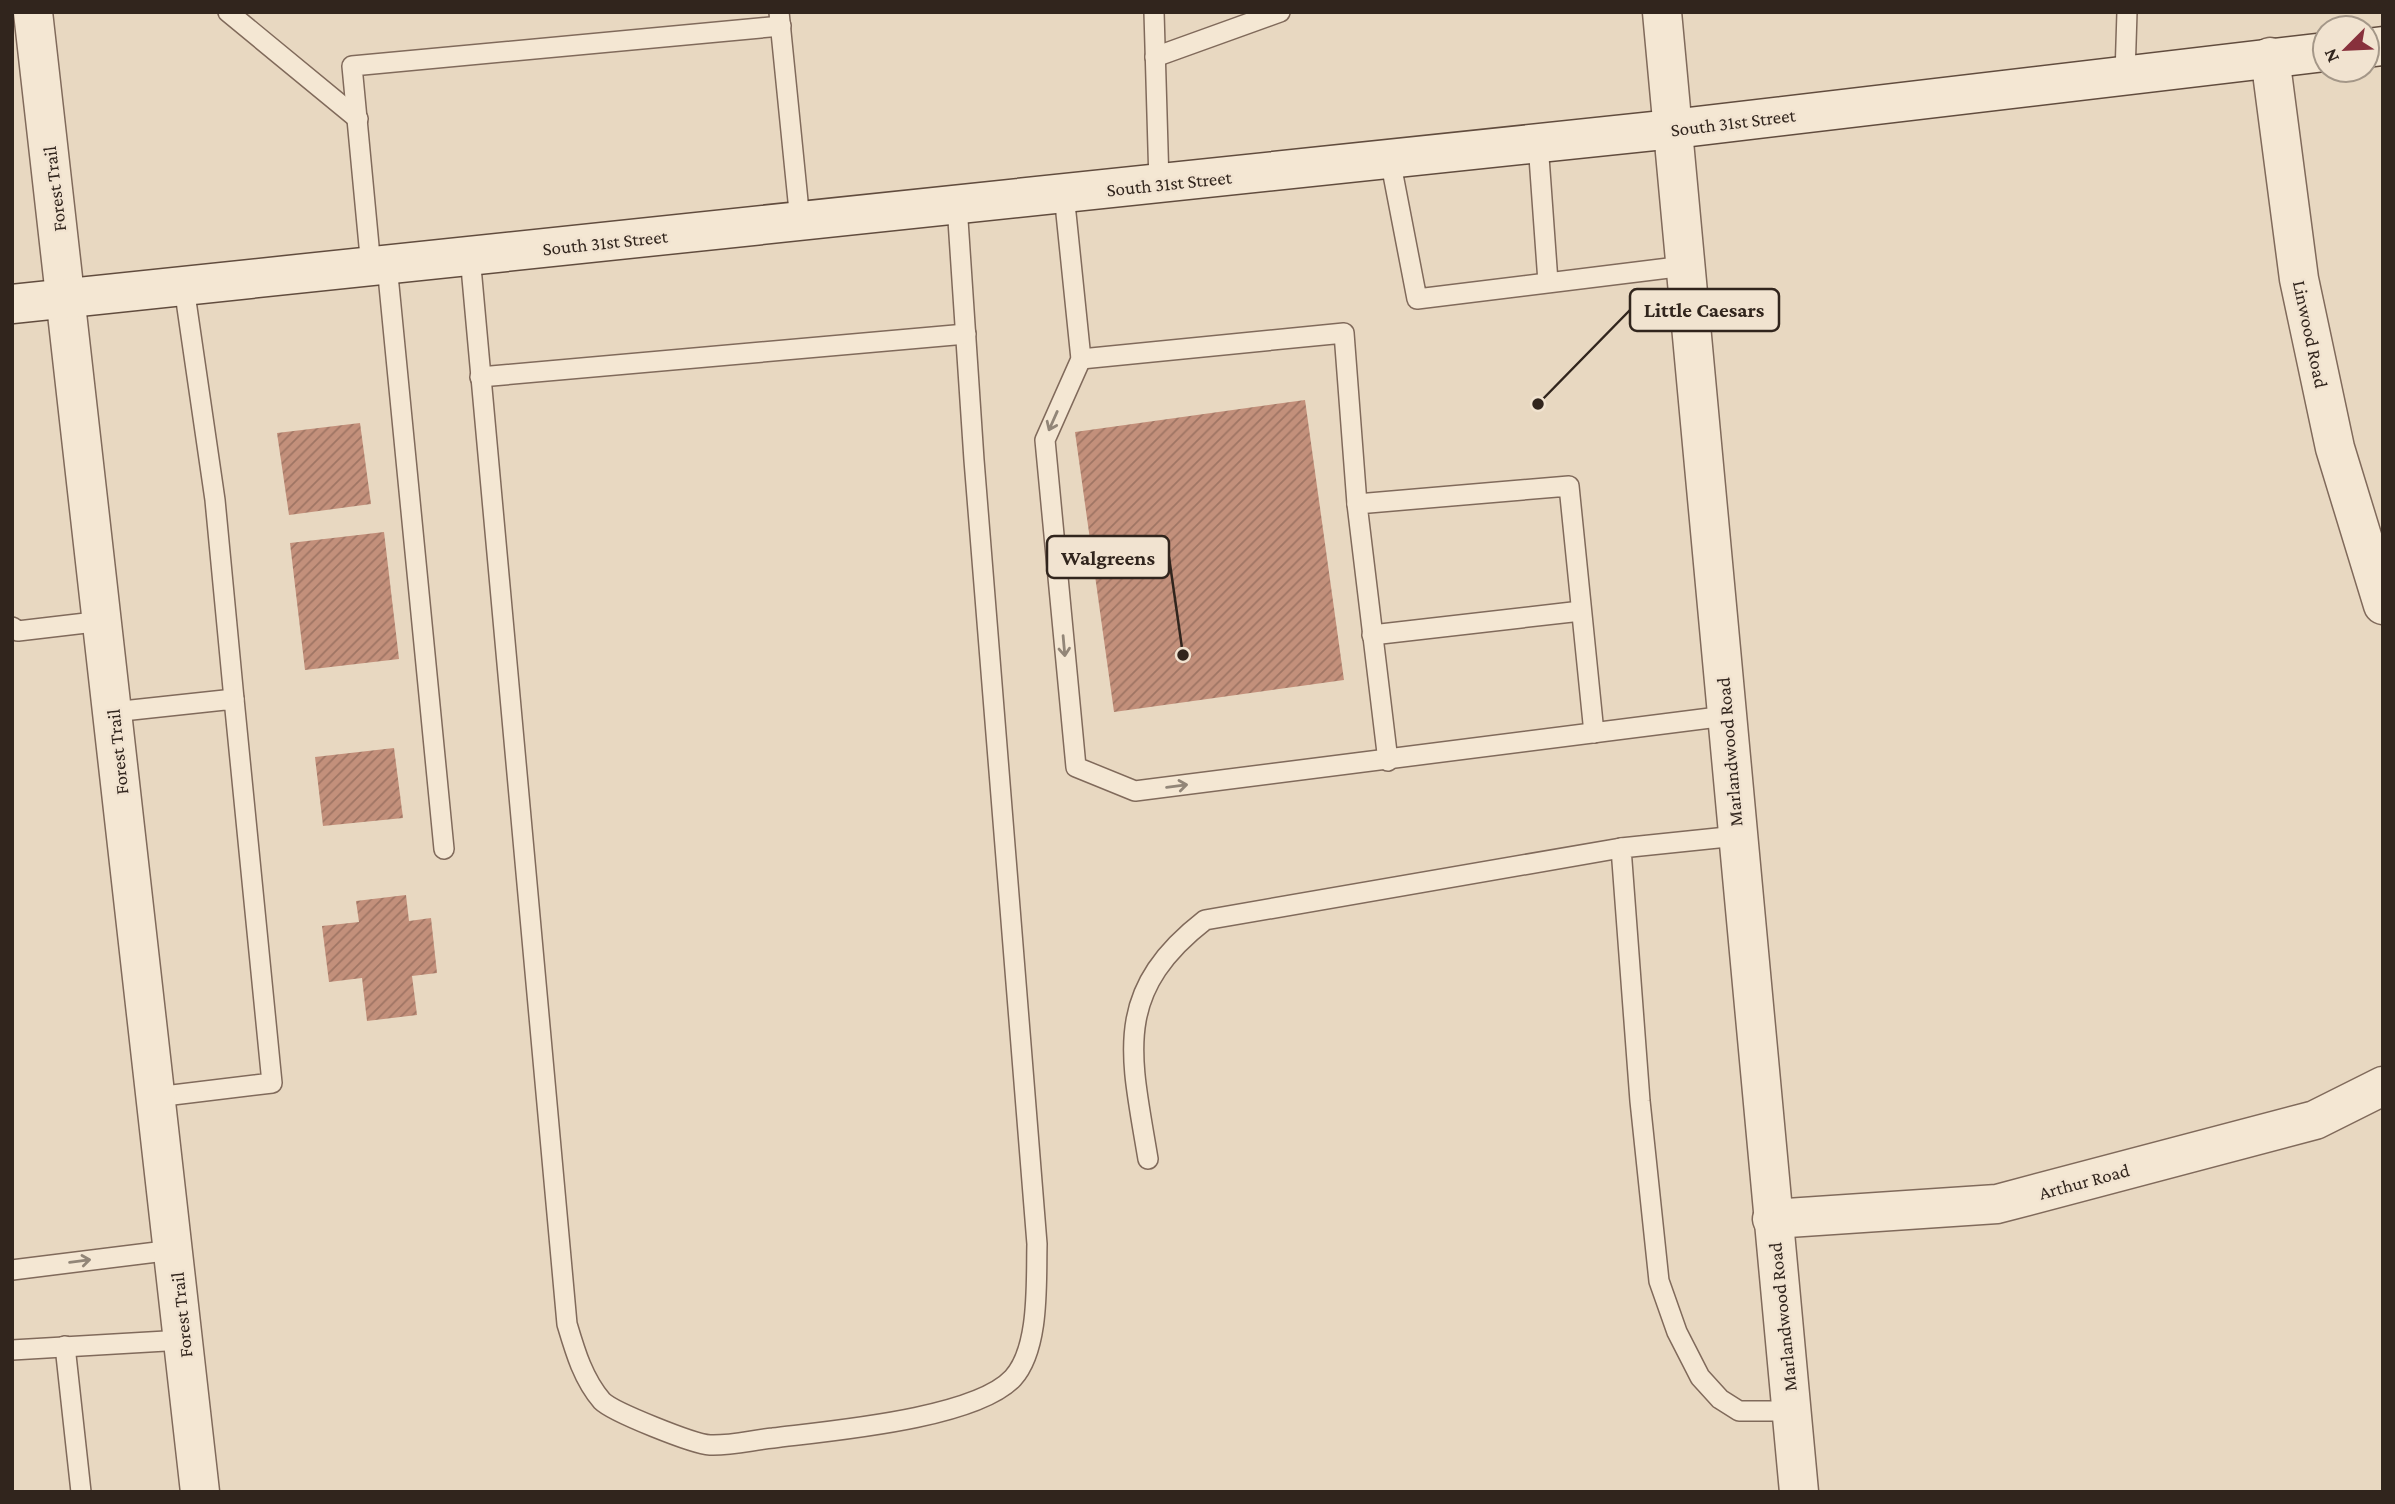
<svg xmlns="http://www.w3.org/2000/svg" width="2395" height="1504" font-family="'Crimson Pro',serif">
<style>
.building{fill:url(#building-hatch)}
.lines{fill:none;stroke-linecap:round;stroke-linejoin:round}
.service-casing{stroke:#806a5b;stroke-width:22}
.minor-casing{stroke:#806a5b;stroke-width:41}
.tertiary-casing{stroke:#806a5b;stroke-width:41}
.secondary-casing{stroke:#614c3e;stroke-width:41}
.service{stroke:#f4e7d3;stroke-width:19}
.minor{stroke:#f4e7d3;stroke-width:38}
.tertiary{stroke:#f4e7d3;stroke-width:38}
.secondary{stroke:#f4e7d3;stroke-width:38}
.oneway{stroke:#928678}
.labels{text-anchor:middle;stroke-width:5;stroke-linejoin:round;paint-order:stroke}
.street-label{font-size:19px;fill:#31251d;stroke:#f1e3d0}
.leader{fill:none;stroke:#31251d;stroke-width:2.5}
.callout-dot{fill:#31251d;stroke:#f1e3d0;stroke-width:2.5}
.callout{fill:#f1e3d0;stroke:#31251d;stroke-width:2.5}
.callout-label{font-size:21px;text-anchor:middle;font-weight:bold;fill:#31251d}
</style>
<defs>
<pattern id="building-hatch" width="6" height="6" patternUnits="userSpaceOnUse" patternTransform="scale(1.75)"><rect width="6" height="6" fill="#c3907b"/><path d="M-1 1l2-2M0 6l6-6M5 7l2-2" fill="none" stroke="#9f7564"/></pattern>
</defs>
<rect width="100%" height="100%" fill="#e8d8c1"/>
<!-- building -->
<g class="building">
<path d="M1305,400L1344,680L1114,712L1075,432Z"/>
<path d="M360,423L371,504L289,515L277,433Z"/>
<path d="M384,532L399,659L305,670L290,543Z"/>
<path d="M394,748L403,818L323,826L315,757Z"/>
<path d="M406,895L409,921L431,918L437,973L412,976L417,1015L367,1021L362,978L329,982L322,926L359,922L356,901Z"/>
</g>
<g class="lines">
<!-- service casing -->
<g class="service-casing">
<g id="service">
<path d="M228,12L358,119"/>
<path d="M779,12L800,221"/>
<path d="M1154,12L1159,183"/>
<path d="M1155,57L1280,12"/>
<path d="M2125,75L2127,12"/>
<path d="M1538,143L1548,282"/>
<path d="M1390,159L1417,299L1685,266"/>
<path d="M1064,194L1081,359L1045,440L1076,767L1135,791L1726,716"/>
<path d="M470,256L567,1324C575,1351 583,1379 602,1401C613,1412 693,1444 710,1445C730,1446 753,1440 773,1438C829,1431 975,1419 1013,1378C1040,1348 1036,1282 1037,1244L974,460L957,205"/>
<path d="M387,265L444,849"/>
<path d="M371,267L352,66L781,26"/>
<path d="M184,287L215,500L234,699"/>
<path d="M1081,359L1344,333L1357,504"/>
<path d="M480,377L966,334"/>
<path d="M12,627L18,631L103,621"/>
<path d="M1372,635L1581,611"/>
<path d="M113,712L234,699L272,1083L156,1097"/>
<path d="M1388,761L1357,504L1569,486L1594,733"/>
<path d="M1737,836L1621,848L1640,1101L1659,1281L1677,1332L1700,1377L1720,1399L1739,1411H1791"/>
<path d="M1148,1159C1131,1056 1111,993 1205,920L1621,848"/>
<path d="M12,1270L173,1250"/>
<path d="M65,1346L81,1492"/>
<path d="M12,1350L183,1340"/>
</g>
</g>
<!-- minor casing -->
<g class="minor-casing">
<g id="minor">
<path d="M33,12L200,1492"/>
<path d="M2270,57L2299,279L2335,448L2383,605"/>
<path d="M1772,1219L1997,1204L2315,1120L2383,1086"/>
</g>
</g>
<!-- tertiary casing -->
<g class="tertiary-casing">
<path id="tertiary" d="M1662,12L1799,1492"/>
</g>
<!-- secondary casing -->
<g class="secondary-casing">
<g id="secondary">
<path d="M2367,48L2383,46"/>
<path d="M12,304L1673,129L2325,52"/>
</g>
</g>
<!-- service -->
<use href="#service" class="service"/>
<!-- minor -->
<use href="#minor" class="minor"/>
<!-- tertiary -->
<use href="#tertiary" class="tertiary"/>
<!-- secondary -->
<use href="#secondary" class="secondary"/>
</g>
<!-- one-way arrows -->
<defs><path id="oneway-shaft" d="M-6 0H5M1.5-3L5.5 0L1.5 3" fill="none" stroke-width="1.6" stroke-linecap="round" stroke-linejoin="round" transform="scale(1.75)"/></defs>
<g class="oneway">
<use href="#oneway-shaft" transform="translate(1053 421) rotate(114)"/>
<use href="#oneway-shaft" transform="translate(1064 646) rotate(85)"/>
<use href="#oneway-shaft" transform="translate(1177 786) rotate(-7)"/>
<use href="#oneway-shaft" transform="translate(80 1261) rotate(-7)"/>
</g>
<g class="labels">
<!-- street labels -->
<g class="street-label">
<text transform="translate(1733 122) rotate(-7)" y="7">South 31st Street</text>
<text transform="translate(1169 183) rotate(-6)" y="7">South 31st Street</text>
<text transform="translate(54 189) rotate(-97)" y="7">Forest Trail</text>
<text transform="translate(605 242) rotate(-6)" y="7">South 31st Street</text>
<text transform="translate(2311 334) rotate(78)" y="7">Linwood Road</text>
<text transform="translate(117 752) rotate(-96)" y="7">Forest Trail</text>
<text transform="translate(1729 752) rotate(-95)" y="7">Marlandwood Road</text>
<text transform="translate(2084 1181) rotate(-15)" y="7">Arthur Road</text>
<text transform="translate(181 1315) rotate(-96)" y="7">Forest Trail</text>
<text transform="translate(1782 1317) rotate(-96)" y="7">Marlandwood Road</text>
</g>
</g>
<!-- callouts -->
<path class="leader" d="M1538 404L1630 310M1183 655L1169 557"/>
<g class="callout-dot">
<circle cx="1538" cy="404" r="7"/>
<circle cx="1183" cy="655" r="7"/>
</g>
<g class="callout">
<rect x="1630" y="289" width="149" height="42" rx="7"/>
<rect x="1047" y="536" width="122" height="42" rx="7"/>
</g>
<g class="callout-label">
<text x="1704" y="317">Little Caesars</text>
<text x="1108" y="565">Walgreens</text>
</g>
<!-- border -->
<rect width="2395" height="1504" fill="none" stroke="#31251d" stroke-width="28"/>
<!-- north arrow -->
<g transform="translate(2346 49) rotate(246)"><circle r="33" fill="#f1e3d0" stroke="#a49788" stroke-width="2"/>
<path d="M0-5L12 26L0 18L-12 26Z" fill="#88313c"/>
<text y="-10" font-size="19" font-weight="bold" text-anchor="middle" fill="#31251d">N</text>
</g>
</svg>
